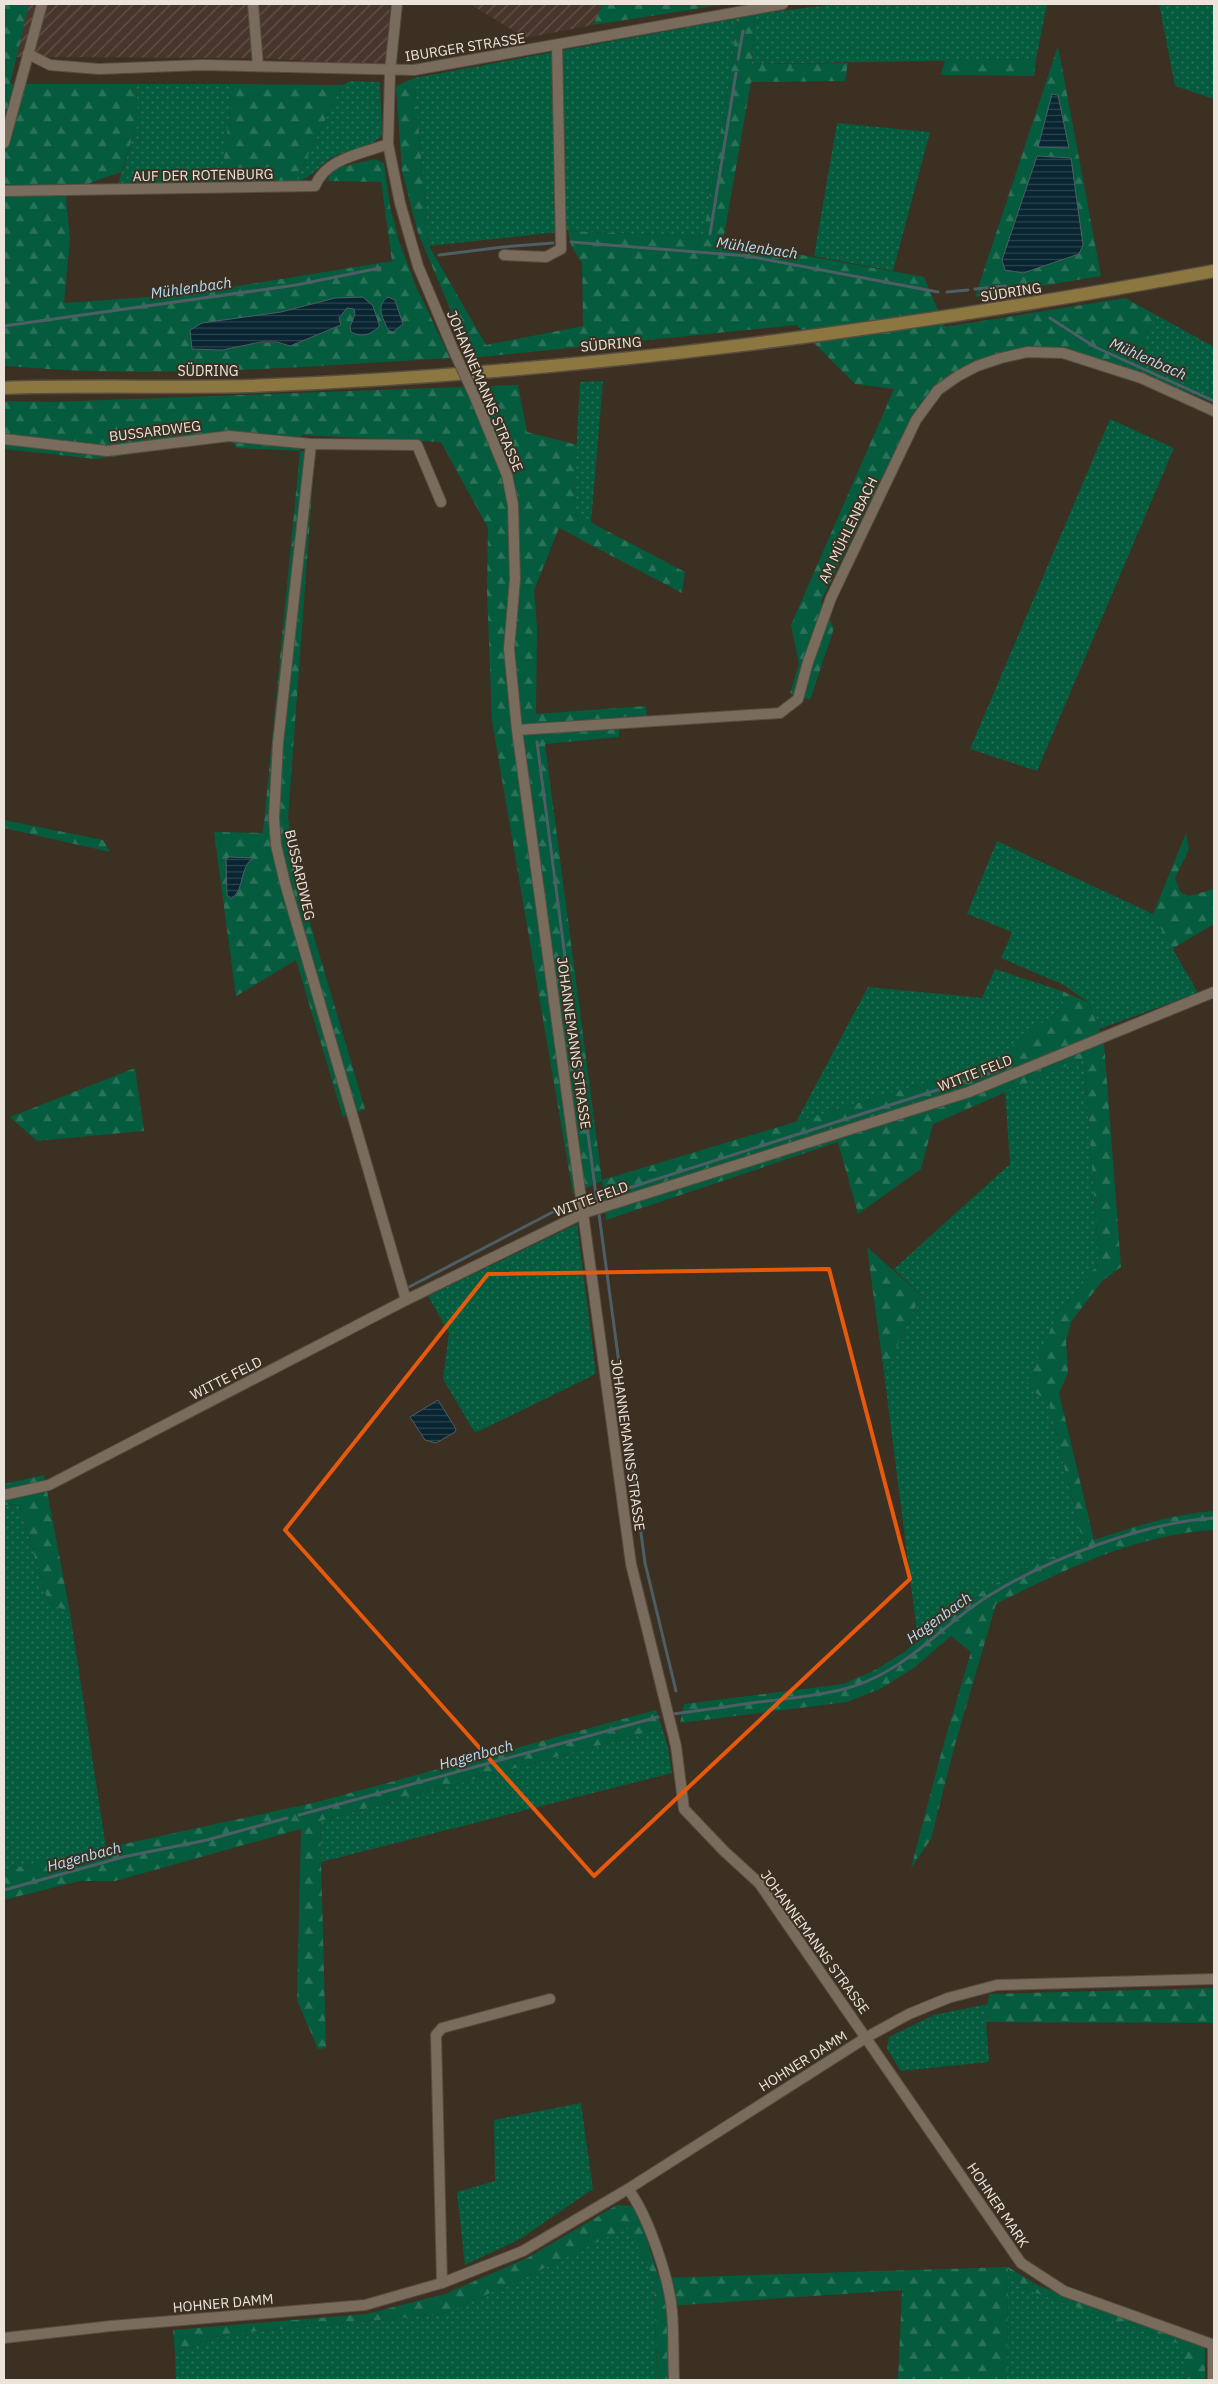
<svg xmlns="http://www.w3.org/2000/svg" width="1218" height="2384" font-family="'IBM Plex Sans',sans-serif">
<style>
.industrial{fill:url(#industrial-furrows)}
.grass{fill:url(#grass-dots)}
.forest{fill:url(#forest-firs);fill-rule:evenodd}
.water{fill:url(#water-rules);stroke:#4d5e65}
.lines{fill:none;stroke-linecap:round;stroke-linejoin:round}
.stream{stroke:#4d5e65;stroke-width:3}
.minor-casing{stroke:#574d40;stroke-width:12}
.major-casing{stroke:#574d40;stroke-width:15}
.minor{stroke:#796c5c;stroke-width:10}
.major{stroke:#8d7740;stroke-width:12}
.minor-bridge-casing{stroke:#574d40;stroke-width:12;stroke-linecap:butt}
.minor-bridge{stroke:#796c5c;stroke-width:10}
.marked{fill:none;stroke:#e8590c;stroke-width:4;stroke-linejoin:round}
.labels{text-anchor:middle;stroke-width:4;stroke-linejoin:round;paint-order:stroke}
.street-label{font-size:14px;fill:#ebe4db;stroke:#3c3022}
.water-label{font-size:15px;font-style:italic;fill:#b5def5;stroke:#3c3022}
</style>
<defs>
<pattern id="industrial-furrows" width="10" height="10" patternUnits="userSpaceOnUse" patternTransform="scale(1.25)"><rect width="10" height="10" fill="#48362d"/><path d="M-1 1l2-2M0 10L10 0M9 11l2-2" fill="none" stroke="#63534b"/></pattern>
<pattern id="grass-dots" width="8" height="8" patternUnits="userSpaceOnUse" patternTransform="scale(1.25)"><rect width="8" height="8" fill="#055b3d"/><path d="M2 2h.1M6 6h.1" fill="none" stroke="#2a7258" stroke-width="1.8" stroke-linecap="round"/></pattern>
<pattern id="forest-firs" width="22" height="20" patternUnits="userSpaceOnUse" patternTransform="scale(1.25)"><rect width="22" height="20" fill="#055b3d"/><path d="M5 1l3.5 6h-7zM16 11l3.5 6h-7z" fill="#2a7258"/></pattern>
<pattern id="water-rules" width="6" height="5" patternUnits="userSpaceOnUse" patternTransform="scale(1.25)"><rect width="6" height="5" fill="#092532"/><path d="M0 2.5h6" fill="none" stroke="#2d444f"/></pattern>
</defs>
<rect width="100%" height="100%" fill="#3c3022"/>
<!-- industrial -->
<g class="industrial">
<path d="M29,4H390L386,66L262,58L15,57Z"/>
<path d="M470,4H603L593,25L525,38Z"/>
</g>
<!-- grass -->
<g class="grass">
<path d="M837,4H1047L1036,59L752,64L755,14Z"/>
<path d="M1159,4H1214V99L1175,86Z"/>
<path d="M737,18L731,70L703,237L568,231L429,246L414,78Z"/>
<path d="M351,81L380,82L382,135C362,154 359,146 337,155C321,162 312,179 295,182L342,85Z"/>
<path d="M136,84H233L221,183L118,184L138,122Z"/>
<path d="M837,123L930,132L893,271L814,256Z"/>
<path d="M1156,315L1214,347V403L1123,366L1136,359Z"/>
<path d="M603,381L591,523L573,513L580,382Z"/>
<path d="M1110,419L1174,448L1037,771L970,749Z"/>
<path d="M997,841L1153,914L1198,993L1099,1029L1089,1003L1064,985L1001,958L1012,932L967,914Z"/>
<path d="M995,969L1062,991L1064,1007L988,1064L796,1122L868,987L982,998Z"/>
<path d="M1084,1058L1099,1263L1057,1315L1049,1403L1080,1532L1089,1542L1035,1564L987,1588L918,1640L884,1373L921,1295L894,1269L1010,1164L1005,1090Z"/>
<path d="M577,1224L596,1374L475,1433L443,1379L449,1333L428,1296Z"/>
<path d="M19,1504L48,1602L70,1613L106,1848L4,1870V1505Z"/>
<path d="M662,1728L668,1748L672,1773L321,1862L320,1821Z"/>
<path d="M988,2004L986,2022L989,2062L901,2071L887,2049L889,2037L934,2015Z"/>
<path d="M581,2103L593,2189L520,2239L465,2265L457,2192L495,2181L494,2120Z"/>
<path d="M628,2226L654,2278L657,2380H176L175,2353L227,2334L443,2314L528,2276Z"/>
<path d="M1008,2267L1025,2289L1183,2345L1185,2380H1007Z"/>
</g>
<!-- forest -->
<g class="forest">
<path d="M4,4H29L10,84H136L138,122L121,172L90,183L66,197L70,239L64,303L189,294L392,261L381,182L327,181L332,169L375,159L384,163L390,207L399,241L415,284L450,358C302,367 154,379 5,366ZM335,298L373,306L350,327L355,314L354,309L346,308L339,318L290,346C267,339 246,345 222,350L274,313Z"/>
<path d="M603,4H728L593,25Z"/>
<path d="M755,14L752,64L848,63L845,81L751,82L723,241L924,277L945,327L1125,298L1156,315L1136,360L1123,366L1059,347L1002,353L945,380L925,398L911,419L821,601L834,628L810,700L790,693L799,664L791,625L894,389L855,384L796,325L471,358L418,233L402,171L396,86L414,78L429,246L486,345L583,326L582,263L572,247L568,231L703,237L731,70L737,18Z"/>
<path d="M1058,46L1101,276L975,297ZM1037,156L1083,245L1005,270L1003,260Z"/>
<path d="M1036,59L1034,76L941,75L945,60Z"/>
<path d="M233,84L342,85L295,182L221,183Z"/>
<path d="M518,385L527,432L577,445L573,513L685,572L682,593L559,528L534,590L537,628L536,714L646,706L647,716L619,717V737L545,744L602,1180L988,1064L1064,1007L1062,991L1089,1003L1104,1043L1121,1267L1102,1281L1071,1322L1066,1341L1068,1373L1059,1393L1094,1540C1133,1527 1173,1514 1214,1511V1530C1138,1534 1063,1570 996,1604L954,1748L931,1839L911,1868L942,1750L971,1652L951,1636L915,1667L882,1688L847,1702L680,1723L684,1704L843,1684L873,1671L903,1653L941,1621L987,1588L1035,1564L1089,1542L1080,1532L1049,1403L1026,1385L1057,1315L1099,1263L1084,1058L933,1124L921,1169L858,1214L838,1142L606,1220L602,1181L573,1194L492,721L487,591L488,528L441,442L302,435L300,451H315L288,818L297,879L365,1109L343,1117L296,960L236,996L214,832L263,833L300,451L237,448L224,431L170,439L169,449L95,459L4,449V401L51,402Z"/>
<path d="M4,820L103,840L110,852L4,828Z"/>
<path d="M1186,833L1189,849L1175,878L1180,892L1189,896L1214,889V924L1172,949L1153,914Z"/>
<path d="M135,1068L144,1131L37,1141L10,1117Z"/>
<path d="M867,1247L921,1295L884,1373Z"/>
<path d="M44,1475L70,1613L48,1602L19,1504L4,1505V1484Z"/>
<path d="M656,1710L662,1728L320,1821L326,2048L318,2049L297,2000L301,1829L115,1881H79L4,1900V1870L317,1802Z"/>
<path d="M1214,1988V2023L986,2022L989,1994Z"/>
<path d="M617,2205L632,2206L643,2228L659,2278L1008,2267L1037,2285L1205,2348V2380H1185L1182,2345L1025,2289L1008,2268L1007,2380H898L902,2290L667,2306L668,2380H657L654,2278L628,2227L528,2276L443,2314L227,2334L175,2353L173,2330L366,2314L445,2294L527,2258Z"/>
</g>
<!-- water -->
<g class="water">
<path d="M1052,94L1058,95L1069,148L1038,147Z"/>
<path d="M1037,156L1071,158L1083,245L1079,254L1023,273L1005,270L1002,260Z"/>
<path d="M363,297L373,306L379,324V327C369,335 363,338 351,332L350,327L355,314L354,309L347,308L339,318L341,325L290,346L277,342H261L222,350L192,349L190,330L202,323L281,312L335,298Z"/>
<path d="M388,297L395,300L403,324L393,332L388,330C383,318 375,306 388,297Z"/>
<path d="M229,857L253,858C239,868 245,890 231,899L227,895L226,859Z"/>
<path d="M438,1400L456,1429L455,1432L436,1443L425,1440L410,1417Z"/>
</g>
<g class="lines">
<!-- stream -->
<g class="stream">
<path d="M738,59L743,31"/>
<path d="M710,234L736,73"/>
<path d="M571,242L748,256L938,292"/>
<path d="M439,255L503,247L553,243"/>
<path d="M975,289L1005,286L1013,291"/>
<path d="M947,292L968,290"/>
<path d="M1050,318L1095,347L1214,401"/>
<path d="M4,326L296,285L380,268"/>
<path d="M537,742L597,1203"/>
<path d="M597,1198L997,1071"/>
<path d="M599,1214L619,1363"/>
<path d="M409,1287L574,1201"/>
<path d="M621,1382L645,1563L676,1691"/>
<path d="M672,1714C707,1710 742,1704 777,1700C812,1695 845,1693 876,1677C918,1657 950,1619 990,1595C1048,1559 1146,1522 1214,1518"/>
<path d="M299,1815L658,1717"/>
<path d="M4,1890L123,1857L207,1840L287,1818"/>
</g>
<!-- minor casing -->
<g class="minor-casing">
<g id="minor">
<path d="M253,4L258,66"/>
<path d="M397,4L390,71L388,144L400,203L418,266L452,347"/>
<path d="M28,54L50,65L99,69L202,65L414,70L783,4"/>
<path d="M4,143L42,4"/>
<path d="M4,191L315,186C326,158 362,154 388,144"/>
<path d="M504,255L546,257L561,249L557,45"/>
<path d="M475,397L507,475L513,505L515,579L509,649L517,730L631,1564L676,1746L684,1809L724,1851L759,1883L1021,2263L1064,2291L1214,2345"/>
<path d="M4,439L107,451L229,436L311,444L278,743L274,818L276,845L285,883L406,1300"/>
<path d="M311,444L417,445L441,502"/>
<path d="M517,730L780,713L798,699L808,662L831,598L916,420L938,390L958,376L977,366L1001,358L1027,352L1063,353L1141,378L1214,411"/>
<path d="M4,1495L49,1485L406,1300L584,1213L969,1092L1214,992"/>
<path d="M628,2189C648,2215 669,2278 672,2311C674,2334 673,2357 674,2380"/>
<path d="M442,2283L436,2035L442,2028L550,1999"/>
<path d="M4,2338L111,2326L365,2305L442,2283L523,2251L628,2189L867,2037L909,2014L948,1998L997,1985L1214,1979"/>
<path d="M1213,2380V2344"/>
</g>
</g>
<!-- major casing -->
<g class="major-casing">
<path id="major" d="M4,388C85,385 167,388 249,386C573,374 896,330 1214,271"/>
</g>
<!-- minor -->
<use href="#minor" class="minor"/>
<!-- major -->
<use href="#major" class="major"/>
<!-- minor-bridge casing -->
<g class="minor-bridge-casing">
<path id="minor-bridge" d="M452,347L475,397"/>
</g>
<!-- minor-bridge -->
<use href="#minor-bridge" class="minor-bridge"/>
</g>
<!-- marked area -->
<path class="marked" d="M829,1269L910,1579L594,1876L285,1530L488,1274Z"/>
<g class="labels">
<!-- street labels -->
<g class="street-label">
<text transform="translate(465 47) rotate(-9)" y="5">IBURGER STRASSE</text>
<text transform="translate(203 175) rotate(-1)" y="5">AUF DER ROTENBURG</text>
<text transform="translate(1011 292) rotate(-9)" y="5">SÜDRING</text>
<text transform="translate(611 344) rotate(-5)" y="5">SÜDRING</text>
<text x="208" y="376">SÜDRING</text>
<text transform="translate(485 391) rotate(67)" y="5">JOHANNEMANNS STRASSE</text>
<text transform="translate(155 431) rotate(-7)" y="5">BUSSARDWEG</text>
<text transform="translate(848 530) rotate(-64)" y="5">AM MÜHLENBACH</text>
<text transform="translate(300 875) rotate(77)" y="5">BUSSARDWEG</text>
<text transform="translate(574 1043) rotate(82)" y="5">JOHANNEMANNS STRASSE</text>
<text transform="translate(975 1073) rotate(-21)" y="5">WITTE FELD</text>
<text transform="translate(591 1199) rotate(-20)" y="5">WITTE FELD</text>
<text transform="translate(226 1378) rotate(-27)" y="5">WITTE FELD</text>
<text transform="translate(628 1445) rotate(82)" y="5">JOHANNEMANNS STRASSE</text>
<text transform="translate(815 1942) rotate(54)" y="5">JOHANNEMANNS STRASSE</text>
<text transform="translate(803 2061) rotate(-32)" y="5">HOHNER DAMM</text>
<text transform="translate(998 2205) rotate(56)" y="5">HOHNER MARK</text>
<text transform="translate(223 2303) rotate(-5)" y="5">HOHNER DAMM</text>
</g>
<!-- water labels -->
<g class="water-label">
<text transform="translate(757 248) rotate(8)" y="5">Mühlenbach</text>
<text transform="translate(191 288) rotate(-8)" y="5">Mühlenbach</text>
<text transform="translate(1148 359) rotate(24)" y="5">Mühlenbach</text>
<text transform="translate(939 1618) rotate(-36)" y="5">Hagenbach</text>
<text transform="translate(476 1755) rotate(-15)" y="5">Hagenbach</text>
<text transform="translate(84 1857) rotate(-15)" y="5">Hagenbach</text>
</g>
</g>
<!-- border -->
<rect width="1218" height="2384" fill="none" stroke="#ebe4db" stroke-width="10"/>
</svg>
